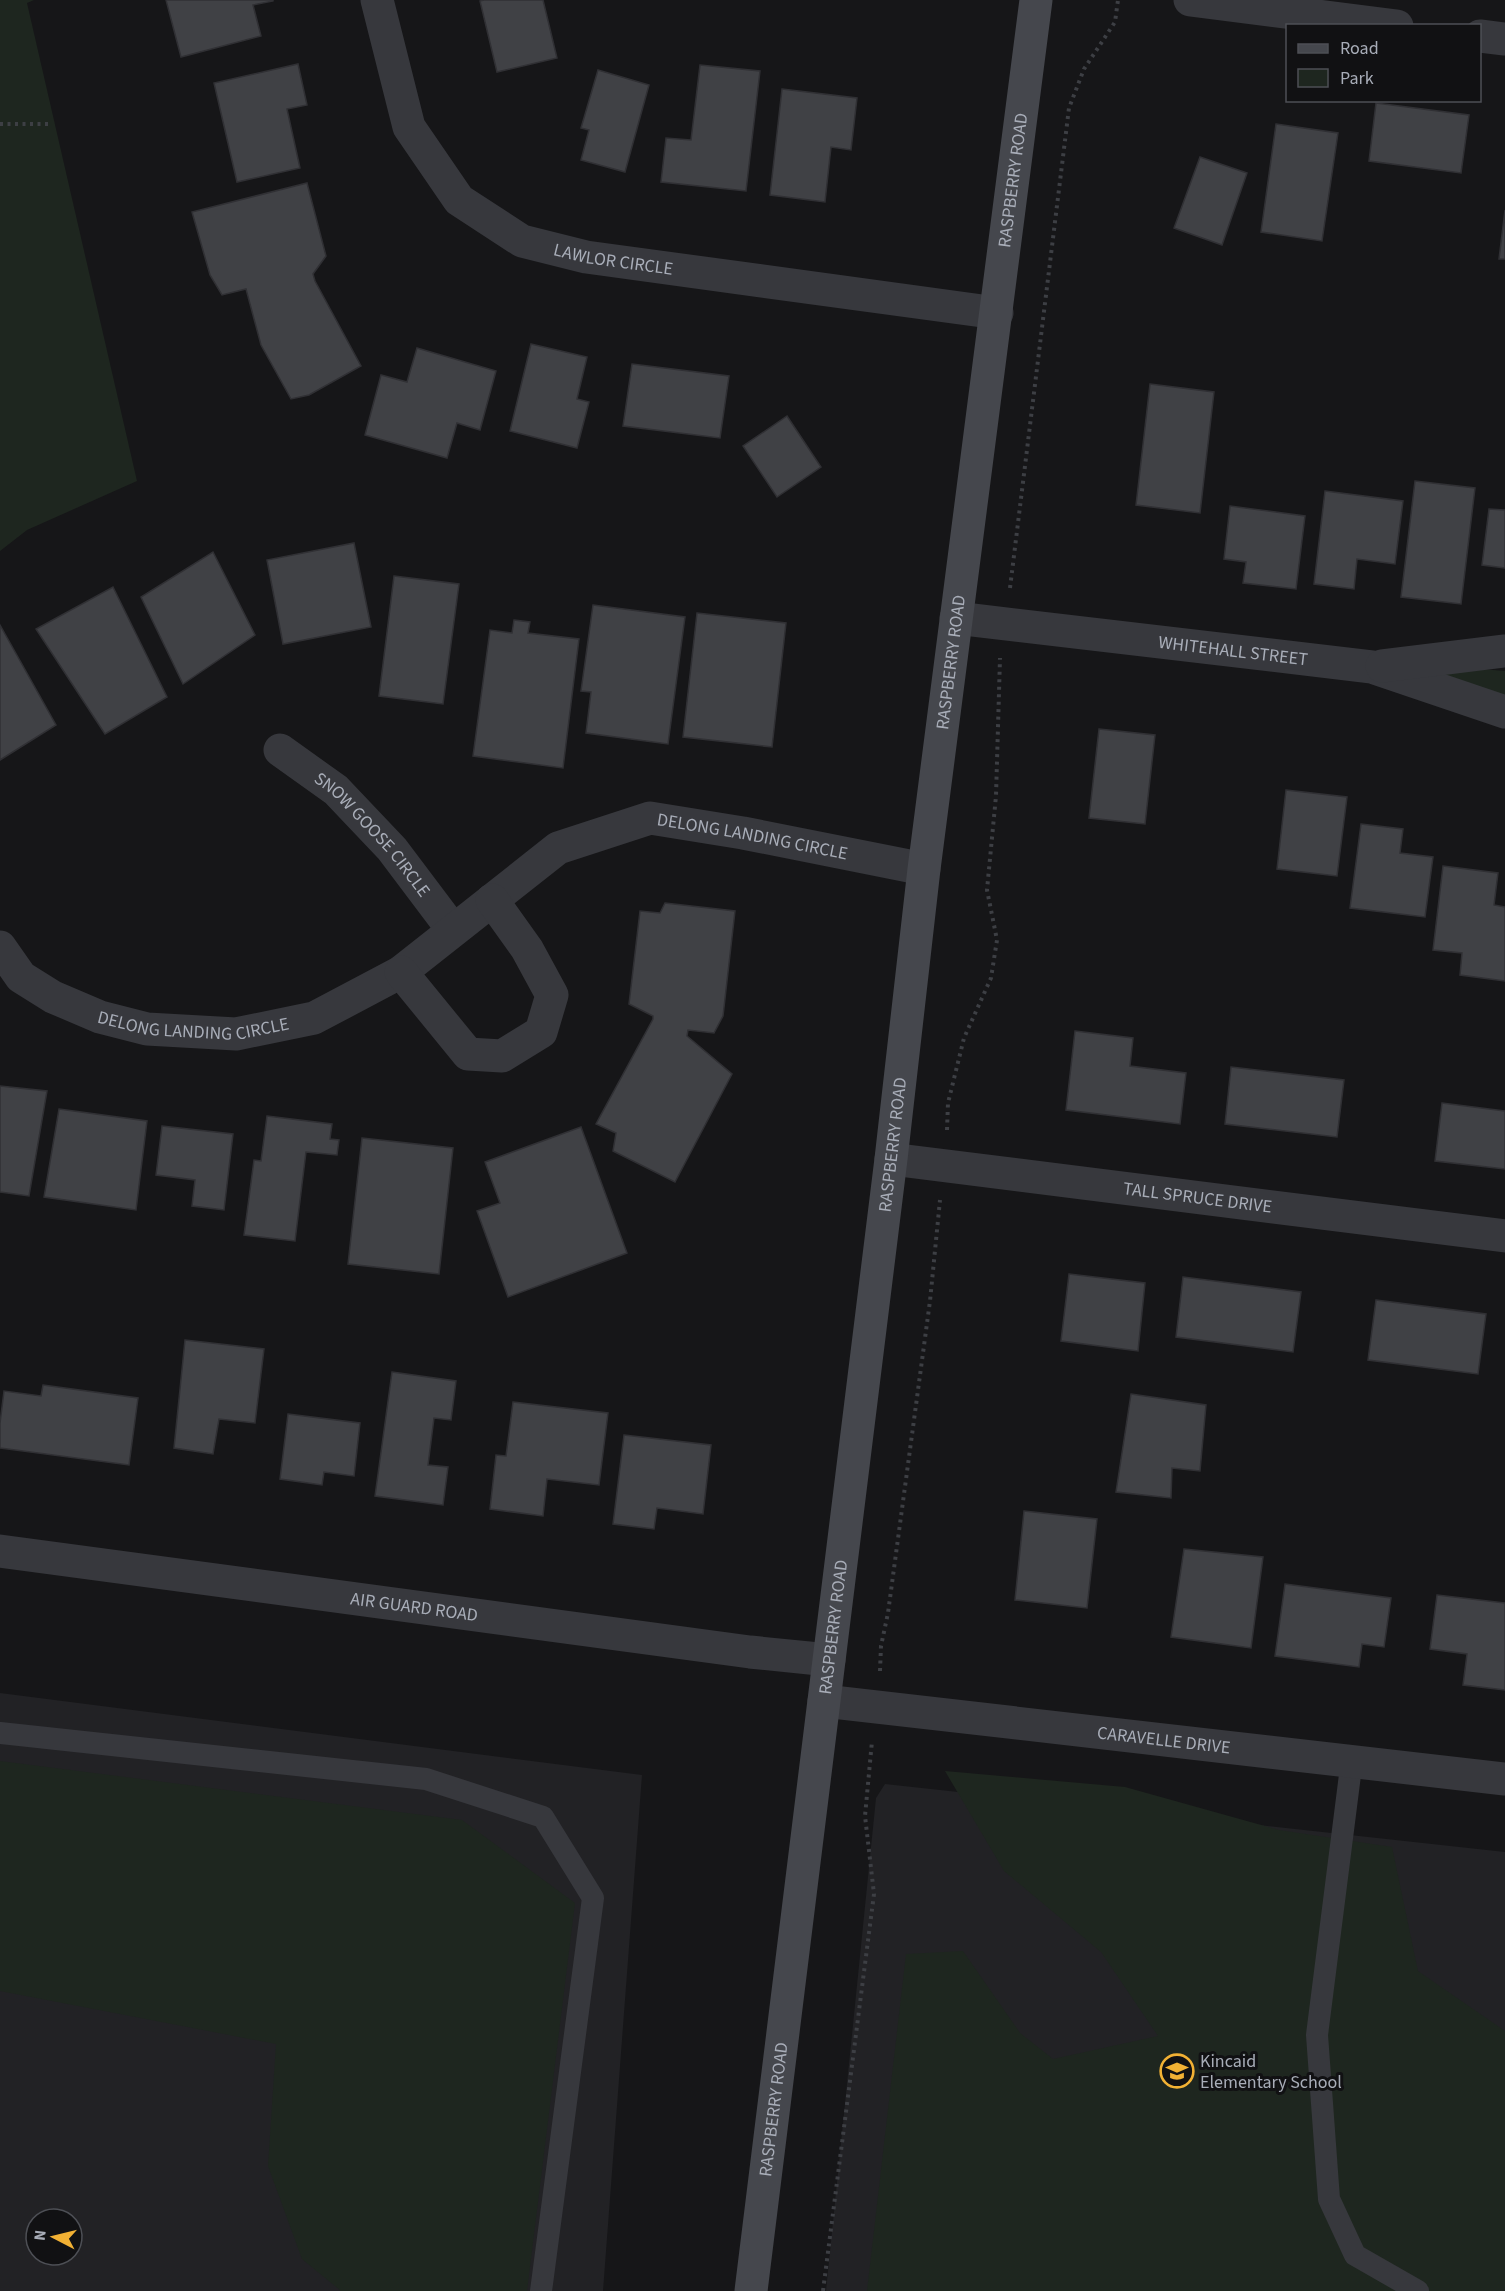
<svg xmlns="http://www.w3.org/2000/svg" width="1505" height="2291" font-family="'Source Sans 3',sans-serif">
<style>
.built{fill:#222225;fill-rule:evenodd}
.green{fill:#1e261f}
.building{fill:#404145;stroke:#303034;stroke-width:1.5}
.lines{fill:none;stroke-linecap:round;stroke-linejoin:round}
.path{stroke:#3d3f44;stroke-width:4;stroke-dasharray:3 4.5;stroke-linecap:butt}
.lane{stroke:#37383d;stroke-width:22}
.street{stroke:#37383d;stroke-width:33}
.secondary{stroke:#45474d;stroke-width:33}
.labels{text-anchor:middle;stroke-width:6;stroke-linejoin:round;paint-order:stroke}
.street-label{font-size:18px;fill:#a8adb8;stroke:#111113}
.poi-label{font-size:18px;fill:#a8adb8;stroke:#111113;text-anchor:start}
</style>
<rect width="100%" height="100%" fill="#161618"/>
<!-- built -->
<g class="built">
<path d="M0,1693L642,1775L603,2291H0ZM36,2219H72V2255H36Z"/>
<path d="M885,1784L1505,1852V2291H826L876,1798Z"/>
</g>
<!-- green -->
<g class="green">
<path d="M0,0H34L27,3L137,481L27,530L0,551Z"/>
<path d="M1447,666L1505,671V701L1432,679Z"/>
<path d="M0,1761L462,1820L575,1903L527,2291H341L302,2259L268,2166L276,2044L0,1991Z"/>
<path d="M945,1771L1125,1787L1279,1830L1392,1847L1418,1971L1505,2031V2291H867L906,1954L963,1951L1020,2033L1053,2059L1158,2036L1101,1952L1004,1871Z"/>
</g>
<!-- building -->
<g class="building">
<path d="M166,0H273V1L253,5L261,36L181,57Z"/>
<path d="M484,0H543L557,58L497,72L480,1Z"/>
<path d="M298,64L307,105L287,109L300,168L237,182L214,83Z"/>
<path d="M700,65L760,71L746,191L661,182L666,138L691,140Z"/>
<path d="M598,70L649,85L625,172L581,160L589,130L581,128Z"/>
<path d="M782,89L857,98L851,150L831,147L825,202L770,195Z"/>
<path d="M1376,103L1469,115L1461,173L1369,161Z"/>
<path d="M1276,124L1338,133L1322,241L1261,232Z"/>
<path d="M1200,157L1247,173L1222,245L1174,228Z"/>
<path d="M307,183L326,256L313,274L315,281L361,366L309,395L291,399L261,345L246,289L222,295L210,275L192,212Z"/>
<path d="M1505,210V259H1499Z"/>
<path d="M531,344L587,357L577,399L589,402L577,448L510,431Z"/>
<path d="M417,348L496,371L480,430L457,423L447,458L365,435L381,375L407,382Z"/>
<path d="M632,364L729,376L720,438L623,426Z"/>
<path d="M1150,384L1214,392L1200,513L1136,505Z"/>
<path d="M787,416L821,467L777,497L743,446Z"/>
<path d="M1415,481L1475,488L1461,604L1401,597Z"/>
<path d="M1325,491L1403,501L1395,564L1357,559L1354,589L1314,584Z"/>
<path d="M1230,506L1305,516L1296,589L1243,583L1246,562L1224,559Z"/>
<path d="M1489,509L1505,510V568L1482,565Z"/>
<path d="M354,543L371,627L283,644L267,560Z"/>
<path d="M213,552L255,635L183,684L141,597Z"/>
<path d="M394,576L459,584L443,704L379,696Z"/>
<path d="M113,587L167,697L105,734L36,629Z"/>
<path d="M593,605L685,617L668,744L586,733L591,692L581,691Z"/>
<path d="M697,613L786,623L772,747L683,737Z"/>
<path d="M514,620L530,622L528,633L579,639L563,768L473,756L490,630L512,633Z"/>
<path d="M0,625L56,725L0,760Z"/>
<path d="M1099,729L1155,735L1145,824L1089,818Z"/>
<path d="M1286,790L1347,797L1337,876L1277,869Z"/>
<path d="M1361,824L1403,829L1400,853L1433,857L1425,917L1350,908Z"/>
<path d="M1443,866L1498,873L1494,905L1505,907V981L1460,975L1462,953L1433,950Z"/>
<path d="M665,903L735,911L723,1016L714,1033L688,1030L687,1036L732,1074L675,1182L613,1151L616,1133L596,1124L653,1019V1016L629,1004L640,911L660,913Z"/>
<path d="M1075,1031L1133,1038L1130,1066L1186,1073L1180,1124L1066,1110Z"/>
<path d="M1231,1067L1344,1080L1337,1137L1225,1124Z"/>
<path d="M0,1086L47,1091L29,1196L0,1192Z"/>
<path d="M1442,1103L1505,1111V1169L1435,1161Z"/>
<path d="M59,1109L147,1121L136,1210L44,1197Z"/>
<path d="M267,1116L332,1124L330,1139L339,1140L337,1155L306,1152L295,1241L244,1235L254,1160L261,1161Z"/>
<path d="M162,1126L233,1134L224,1210L192,1206L195,1180L156,1175Z"/>
<path d="M581,1127L627,1253L508,1297L477,1211L500,1203L485,1162Z"/>
<path d="M362,1138L453,1148L439,1274L348,1264Z"/>
<path d="M1069,1274L1145,1283L1138,1351L1061,1341Z"/>
<path d="M1183,1277L1301,1292L1293,1352L1176,1337Z"/>
<path d="M1376,1300L1486,1314L1478,1374L1368,1360Z"/>
<path d="M185,1340L264,1349L255,1423L219,1419L213,1454L174,1448Z"/>
<path d="M392,1372L456,1381L451,1420L434,1418L428,1465L448,1467L443,1505L375,1496Z"/>
<path d="M43,1385L138,1398L129,1465L0,1448V1423L4,1391L41,1396Z"/>
<path d="M1131,1394L1206,1405L1200,1471L1172,1468L1171,1498L1116,1492Z"/>
<path d="M513,1402L608,1413L599,1485L547,1479L543,1516L490,1509L496,1455L506,1456Z"/>
<path d="M288,1414L360,1423L354,1476L324,1472L322,1485L280,1479Z"/>
<path d="M624,1435L711,1445L703,1514L657,1508L654,1529L613,1524Z"/>
<path d="M1024,1511L1097,1519L1087,1608L1015,1600Z"/>
<path d="M1184,1549L1263,1557L1251,1648L1171,1637Z"/>
<path d="M1285,1584L1391,1598L1384,1647L1362,1644L1359,1667L1275,1656Z"/>
<path d="M1437,1595L1505,1603V1690L1463,1685L1467,1654L1430,1649Z"/>
</g>
<g class="lines">
<!-- path -->
<g class="path">
<path d="M0,124H48"/>
<path d="M1010,588L1069,108L1084,69L1115,22L1118,0"/>
<path d="M947,1130L948,1103L964,1038L991,978L997,940L987,890L996,796L1000,658"/>
<path d="M880,1671L881,1646L888,1613L930,1301L940,1200"/>
<path d="M823,2291L874,1894L865,1816L872,1741"/>
</g>
<!-- lane -->
<g class="lane">
<path d="M0,1733L426,1779L543,1817L593,1898L541,2291"/>
<path d="M1352,1759L1317,2035L1329,2199L1355,2255L1418,2291"/>
</g>
<!-- street -->
<g class="street">
<path id="s1" d="M377,0L409,127L459,200L522,241L586,257L997,313"/>
<path d="M1190,0L1397,26"/>
<path d="M1480,36L1505,39"/>
<path id="s2" d="M956,618L1372,667L1505,712"/>
<path d="M1382,666L1505,651"/>
<path id="s3" d="M280,750L336,790L392,849L453,930"/>
<path id="s4" d="M0,947L21,977L53,997L100,1017L147,1029L236,1034L314,1018L401,972L558,848L650,818L743,833L924,869"/>
<path d="M401,972L468,1054L502,1056L541,1032L552,995L527,949L492,900"/>
<path id="s5" d="M891,1159L1505,1236"/>
<path id="s6" d="M0,1551L750,1652L829,1660"/>
<path id="s7" d="M824,1701L1505,1779"/>
</g>
<!-- secondary -->
<path class="secondary" id="s8" d="M751,2291L891,1159L924,869L1036,0"/>
</g>
<!-- icons -->
<defs>
<g id="school-ring" transform="scale(1.725)"><circle r="9.5" fill="#111113" stroke="#f2b134" stroke-width="1.5"/><path d="M0-5L7-2L0 1L-7-2ZM-4 1L0 2.5L4 1V4Q0 6-4 4Z" fill="#f2b134"/></g>
</defs>
<g fill-rule="evenodd">
<use href="#school-ring" x="1177" y="2071"/>
</g>
<g class="labels">
<!-- street labels -->
<g class="street-label">
<text dy="6" stroke="none"><textPath href="#s8" startOffset="2127">RASPBERRY ROAD</textPath></text>
<text dy="6" stroke="none"><textPath href="#s1" startOffset="388">LAWLOR CIRCLE</textPath></text>
<text dy="6" stroke="none"><textPath href="#s2" startOffset="279">WHITEHALL STREET</textPath></text>
<text dy="6" stroke="none"><textPath href="#s8" startOffset="1641">RASPBERRY ROAD</textPath></text>
<text dy="6" stroke="none"><textPath href="#s3" startOffset="126">SNOW GOOSE CIRCLE</textPath></text>
<text dy="6" stroke="none"><textPath href="#s4" startOffset="842">DELONG LANDING CIRCLE</textPath></text>
<text dy="6" stroke="none"><textPath href="#s4" startOffset="220">DELONG LANDING CIRCLE</textPath></text>
<text dy="6" stroke="none"><textPath href="#s8" startOffset="1155">RASPBERRY ROAD</textPath></text>
<text dy="6" stroke="none"><textPath href="#s5" startOffset="309">TALL SPRUCE DRIVE</textPath></text>
<text dy="6" stroke="none"><textPath href="#s6" startOffset="418">AIR GUARD ROAD</textPath></text>
<text dy="6" stroke="none"><textPath href="#s8" startOffset="669">RASPBERRY ROAD</textPath></text>
<text dy="6" stroke="none"><textPath href="#s7" startOffset="342">CARAVELLE DRIVE</textPath></text>
<text dy="6" stroke="none"><textPath href="#s8" startOffset="183">RASPBERRY ROAD</textPath></text>
</g>
<!-- poi labels -->
<g class="poi-label">
<text x="1200" y="2067">Kincaid<tspan x="1200" dy="21">Elementary School</tspan></text>
</g>
</g>
<!-- legend -->
<rect x="1286" y="24" width="195" height="78" fill="#111113" stroke="#4d4f55" stroke-width="1.5"/>
<rect x="1298" y="44" width="30" height="9" fill="#45474d" stroke="#4d4f55" stroke-width="1.5"/>
<text x="1340" y="54" font-size="18" fill="#a8adb8">Road</text>
<rect x="1298" y="69" width="30" height="18" fill="#1e261f" stroke="#4d4f55" stroke-width="1.5"/>
<text x="1340" y="84" font-size="18" fill="#a8adb8">Park</text>
<!-- north arrow -->
<g transform="translate(54 2237) rotate(277)"><circle r="28" fill="#111113" stroke="#4d4f55" stroke-width="1.5"/>
<path d="M0-4.5L10 22L0 15L-10 22Z" fill="#f2b134"/>
<text y="-9" font-size="16" font-weight="bold" text-anchor="middle" fill="#a8adb8">N</text>
</g>
</svg>
